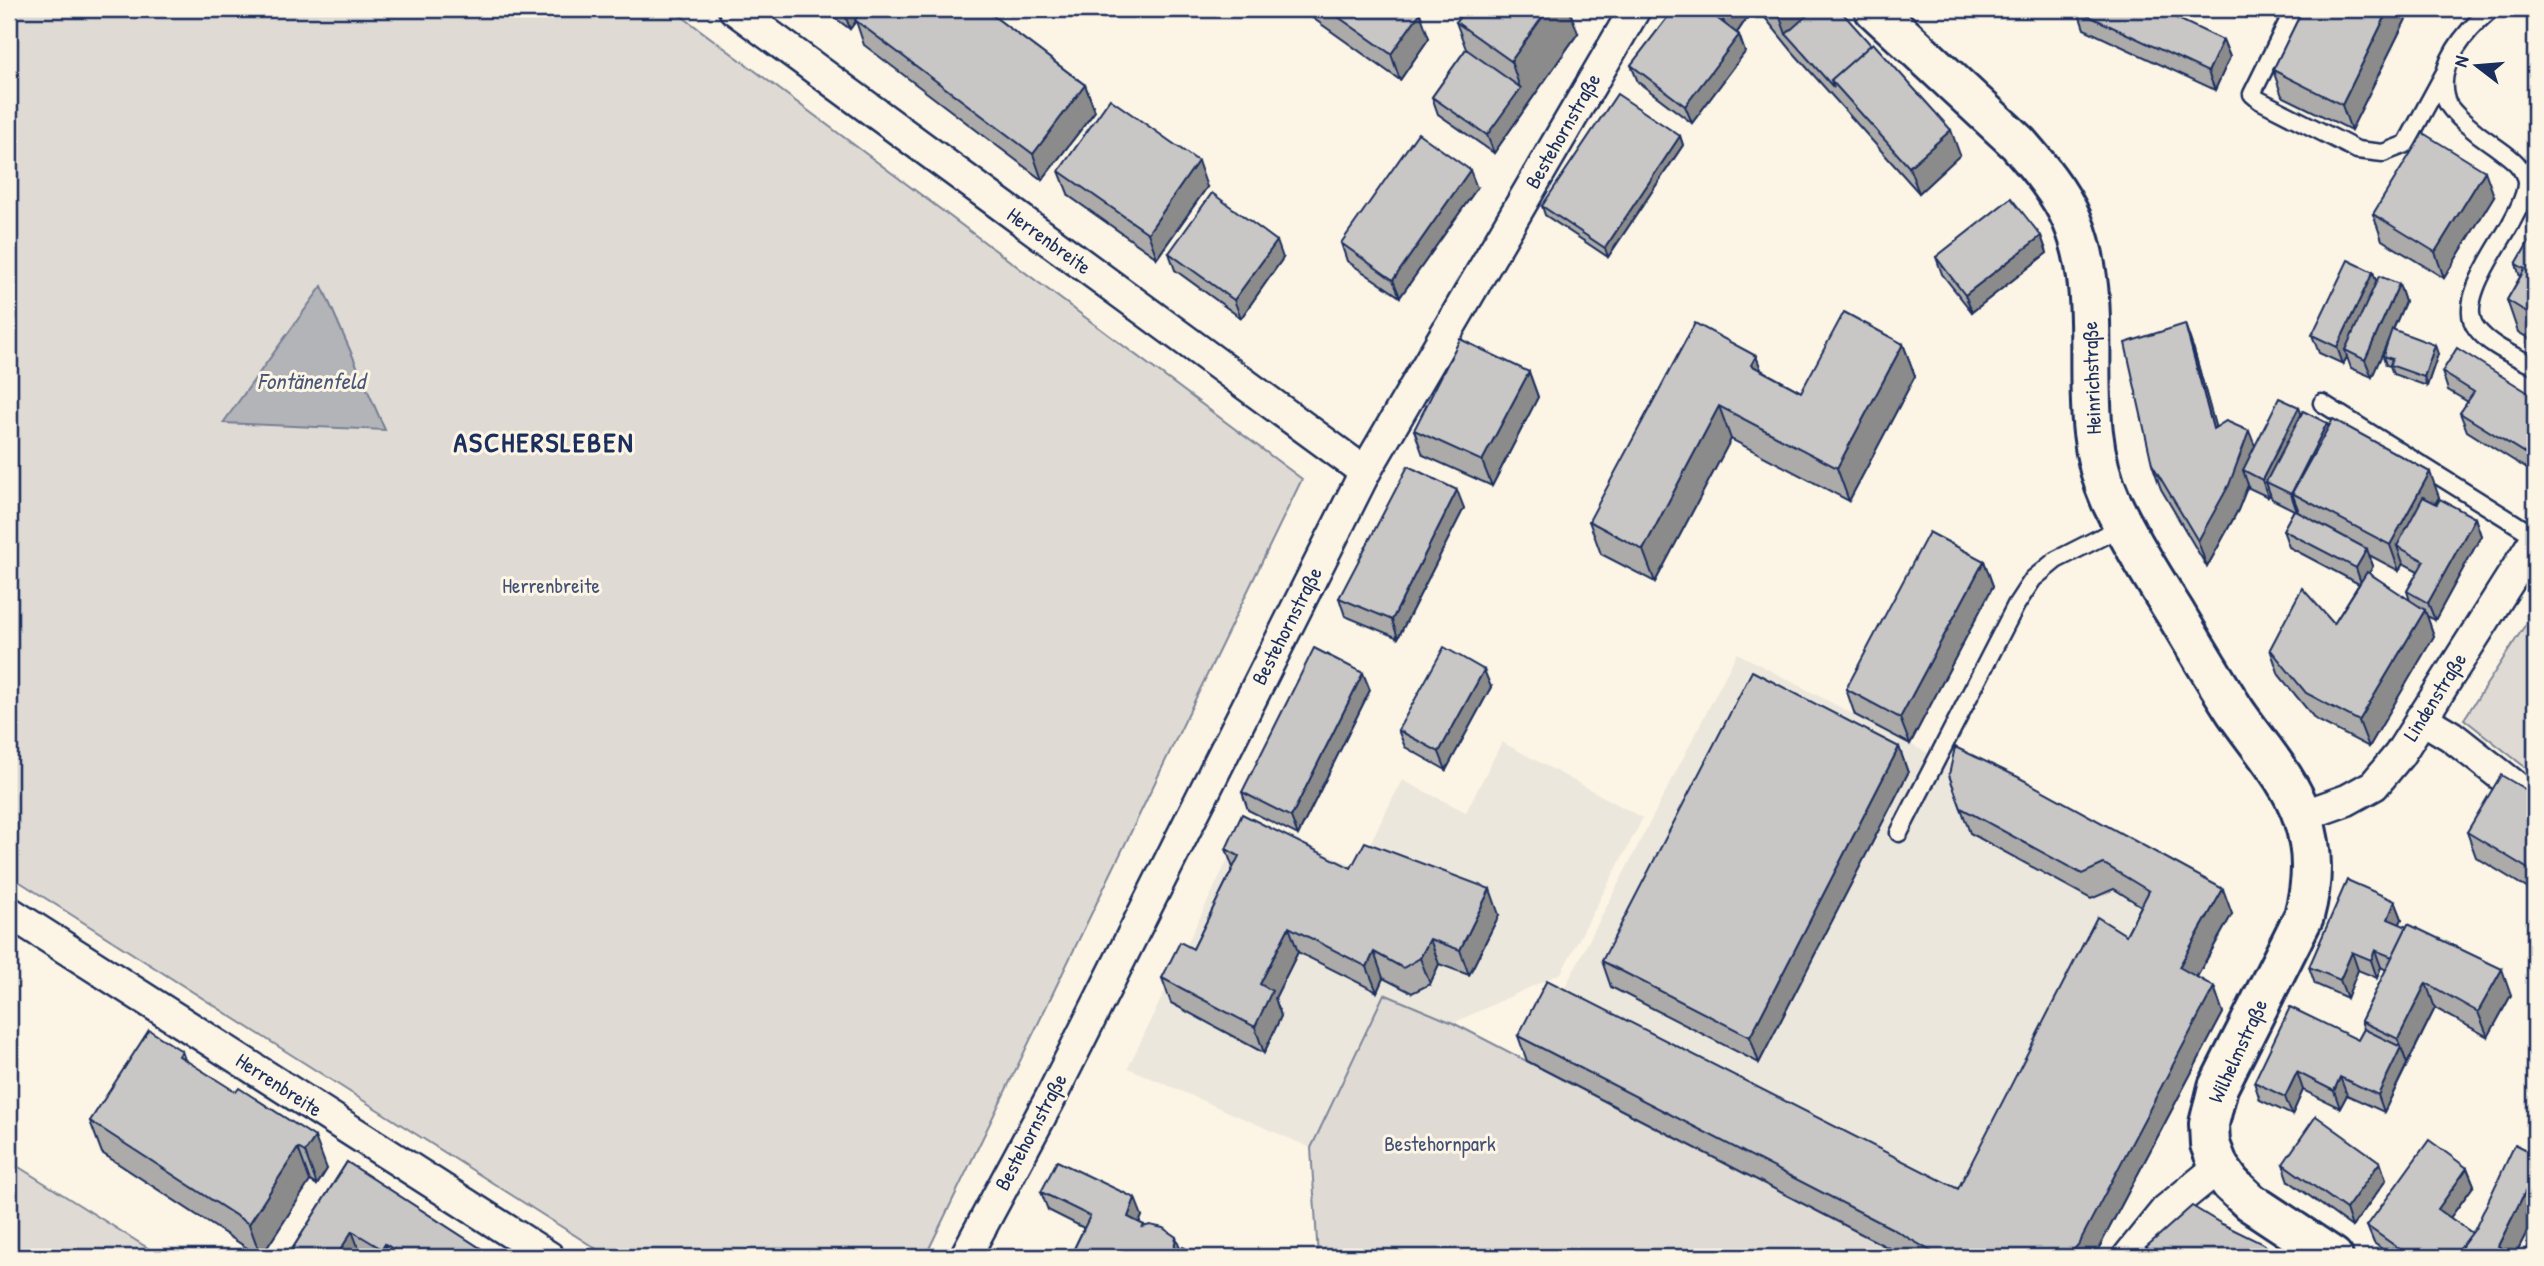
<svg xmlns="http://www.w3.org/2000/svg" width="2544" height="1266" font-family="'Patrick Hand',sans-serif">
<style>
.built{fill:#ece7dc}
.green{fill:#dfdbd4;stroke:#7d8599;stroke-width:2}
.water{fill:#b2b4b8;stroke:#767f94;stroke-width:2}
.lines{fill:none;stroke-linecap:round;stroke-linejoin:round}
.service-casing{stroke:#1b2f5e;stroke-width:21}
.minor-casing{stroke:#1b2f5e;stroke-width:35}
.primary-casing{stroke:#1b2f5e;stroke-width:44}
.service{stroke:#fcf5e5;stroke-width:16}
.minor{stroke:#fcf5e5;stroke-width:30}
.primary{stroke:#fcf5e5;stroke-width:38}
.wall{fill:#acabaa;stroke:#1b2f5e;stroke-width:2;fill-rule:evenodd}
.shaded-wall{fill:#8c8b8b;stroke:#1b2f5e;stroke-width:2}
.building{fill:#c8c7c6;stroke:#1b2f5e;stroke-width:2}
.labels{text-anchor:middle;stroke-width:6;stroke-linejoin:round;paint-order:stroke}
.street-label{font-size:21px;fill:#1b2f5e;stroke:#fcf5e5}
.park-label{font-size:21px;fill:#425176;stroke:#fcf5e5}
.water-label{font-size:23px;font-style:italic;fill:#485779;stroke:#fcf5e5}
.district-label{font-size:28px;font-weight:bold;letter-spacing:2px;fill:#1b2f5e;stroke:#fcf5e5}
</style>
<rect width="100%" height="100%" fill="#fcf5e5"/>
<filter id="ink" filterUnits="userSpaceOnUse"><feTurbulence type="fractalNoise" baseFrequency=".0143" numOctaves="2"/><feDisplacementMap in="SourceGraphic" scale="14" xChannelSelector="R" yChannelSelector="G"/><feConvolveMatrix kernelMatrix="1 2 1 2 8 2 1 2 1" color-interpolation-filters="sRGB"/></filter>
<g filter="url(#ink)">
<!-- built -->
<g class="built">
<path d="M1939,557L1993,586L1910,744L2027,802L2232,914L2189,992L2223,1013L2094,1257H1906L1527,1061L1737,653L1855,715Z"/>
<path d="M1502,742L1643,818L1561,973L1453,1023L1384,994L1311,1148L1128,1068L1247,819L1358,867L1402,780L1466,812Z"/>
</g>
<!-- green -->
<g class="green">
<path d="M9,9H672L1302,479L925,1257H609L9,875Z"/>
<path d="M2535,610V775L2464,719Z"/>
<path d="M1384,994L1453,1023L1900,1254L1898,1257H1318L1311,1148Z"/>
<path d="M14,1164L162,1257H9V1172Z"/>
</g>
<!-- water -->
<path class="water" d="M322,286L385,430L223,423Z"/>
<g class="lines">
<!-- service casing -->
<g class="service-casing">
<g id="service">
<path d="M2294,9L2252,94L2259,100L2357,150L2383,153L2406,144L2444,74"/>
<path d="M2491,9C2467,30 2435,65 2446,100C2450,113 2480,136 2492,144C2505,154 2525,165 2526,183C2526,196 2517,212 2511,223C2498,248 2455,303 2477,329C2491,347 2516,356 2535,367"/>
<path d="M2322,403L2535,536"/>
<path d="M1899,833L2016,605L2033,579L2056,560L2123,526"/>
</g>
</g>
<!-- minor casing -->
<g class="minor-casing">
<g id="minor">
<path d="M734,9L1365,472"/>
<path d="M2421,718L2451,736L2535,802"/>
<path d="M2302,816L2347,800L2374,785L2399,755L2535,540"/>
<path d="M9,912L549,1257"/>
<path d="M965,1257L1051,1097L1365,472L1635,9"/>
<path d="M2128,1257L2166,1210L2219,1167"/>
</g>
</g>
<!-- primary casing -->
<g class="primary-casing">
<path id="primary" d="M1874,9L2018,143C2038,166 2060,192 2072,220C2110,311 2070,412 2111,501C2130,541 2154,579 2177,616C2196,648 2215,680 2235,711C2258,745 2290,779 2303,818C2314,852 2313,882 2304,916L2218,1087L2209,1124L2210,1144L2219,1167L2231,1184L2250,1202L2333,1257"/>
</g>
<!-- service -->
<use href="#service" class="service"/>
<!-- minor -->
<use href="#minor" class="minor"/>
<!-- primary -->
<use href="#primary" class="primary"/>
</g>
<!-- wall -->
<g class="wall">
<path d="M823,9H984L1085,85L1095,111L1042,180L864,45L856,21L850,29Z"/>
<path d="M1300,9H1414L1429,38L1400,80Z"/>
<path d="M1674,9H1753L1737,33L1739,35L1745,52L1692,123L1638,82L1631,65Z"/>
<path d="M1758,9H1839L1960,155L1919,193L1792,51Z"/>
<path d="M2303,9H2411L2351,130L2282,96L2273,70Z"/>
<path d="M2078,11L2223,40L2230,57L2215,90L2084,29Z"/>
<path d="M1456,22L1578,33L1494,153L1438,114L1432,97L1466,49Z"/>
<path d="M1680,136L1683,145L1608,257L1545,215L1542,206Z"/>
<path d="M1059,171L1207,187L1157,258L1069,196Z"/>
<path d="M1477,188L1400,297L1347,261L1341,243Z"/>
<path d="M2494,196L2444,278L2382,240L2373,214Z"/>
<path d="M2535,231V342L2518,332L2507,300L2520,277L2516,264Z"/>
<path d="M2041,236L2047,253L1972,312L1942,274L1936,257Z"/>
<path d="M1169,253L1283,258L1241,318L1175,270Z"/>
<path d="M2373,272L2376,281L2399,284L2405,302L2393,330L2438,354L2427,386L2393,374L2390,366L2386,365L2383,356L2387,342L2372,377L2351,368L2347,357L2343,364L2319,353L2312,335Z"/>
<path d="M1903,344L1915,376L1849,501L1731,439L1655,582L1601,554L1589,521L1756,356L1761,370L1801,392Z"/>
<path d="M2194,350L2215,428L2255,446L2301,414L2327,423L2329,427L2439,497L2436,503L2475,518L2481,536L2435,620L2427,616L2434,636L2369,747L2315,719L2279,675L2270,649L2334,624L2359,584L2289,547L2283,530L2294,510L2272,499L2270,494L2268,497L2249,488L2248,485L2238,510L2207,567L2161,489L2152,464ZM2369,555L2399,571L2403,563L2418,571L2407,591L2410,601L2369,573L2373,566Z"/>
<path d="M1529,372L1538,397L1492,486L1423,455L1414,430Z"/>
<path d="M2442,372L2535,397L2532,472L2467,431L2460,413L2468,402L2448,390Z"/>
<path d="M1464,508L1398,638L1345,616L1339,598Z"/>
<path d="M1984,561L1993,586L1910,744L1855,715L1846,689Z"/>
<path d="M2535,597V625L2529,608Z"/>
<path d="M1491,687L1446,770L1405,747L1398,730Z"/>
<path d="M1370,690L1298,835L1248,810L1242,792Z"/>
<path d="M1899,747L1908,773L1759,1063L1611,987L1602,961Z"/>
<path d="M1949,775L2232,914L2197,977L2214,987L2223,1013L2094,1257H1906L1527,1061L1518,1036L1958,1189L2126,935L2141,906L2114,889L2091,899L1970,833Z"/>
<path d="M2535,795V893L2476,857L2467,832Z"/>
<path d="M1226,849L1351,868L1499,915L1469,975L1439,964L1430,984L1412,993L1383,978L1377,992L1298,952L1275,998L1281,1016L1264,1053L1171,1003L1162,978L1193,949L1233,868Z"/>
<path d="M2395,901L2402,919L2399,924L2511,995L2488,1037L2435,1008L2384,1112L2347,1095L2340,1108L2303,1090L2292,1115L2260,1100L2254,1082L2358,1040L2364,1029L2361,1021L2386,970L2381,967L2377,978L2358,970L2347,998L2315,984L2309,967Z"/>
<path d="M182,1051L185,1060L327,1169L317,1185L310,1181L261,1257L102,1153L90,1121Z"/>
<path d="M2535,1154V1216L2514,1257H2393L2374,1243L2367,1226L2467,1168L2474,1185L2450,1218L2472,1233Z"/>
<path d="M347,1162L494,1257H294L291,1251Z"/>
<path d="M2380,1162L2386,1180L2352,1227L2289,1181L2283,1164Z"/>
<path d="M1041,1192L1142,1216L1139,1223L1144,1225L1145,1227L1181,1251L1198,1254L1199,1257H1070L1084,1228L1048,1210Z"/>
<path d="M2222,1224L2282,1257H2150L2146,1247Z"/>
</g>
<!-- shaded-wall -->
<g class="shaded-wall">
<path d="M843,9H865L850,29Z"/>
<path d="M1548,9H1569L1578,33L1494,153L1487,135L1520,88L1511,61Z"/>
<path d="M1719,9H1753L1731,41Z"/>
<path d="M1777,9H1832L1786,34Z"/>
<path d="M2389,9H2411L2351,130L2342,105Z"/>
<path d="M1420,13L1429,38L1400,80L1391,54Z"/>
<path d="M1739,35L1745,52L1692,123L1685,106Z"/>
<path d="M2223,40L2230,57L2215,90L2208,72Z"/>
<path d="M1085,85L1095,111L1042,180L1033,154Z"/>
<path d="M1951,130L1960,155L1919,193L1909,167Z"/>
<path d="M1680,136L1683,145L1608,257L1605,248Z"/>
<path d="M1198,161L1207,187L1157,258L1148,233Z"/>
<path d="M1470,170L1477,188L1400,297L1393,280Z"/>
<path d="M2485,171L2494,196L2444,278L2435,252Z"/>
<path d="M2041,236L2047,253L1972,312L1965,295Z"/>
<path d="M1277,241L1283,258L1241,318L1234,300Z"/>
<path d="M2373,272L2379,290L2345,350L2347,357L2343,364L2337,347Z"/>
<path d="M2399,284L2405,302L2372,377L2365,360Z"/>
<path d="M2185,324L2194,350L2223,454L2213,429Z"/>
<path d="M1903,344L1915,376L1849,501L1837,468Z"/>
<path d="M2435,345L2438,354L2427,386L2424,377Z"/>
<path d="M1756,356L1768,388L1751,365Z"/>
<path d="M1529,372L1538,397L1492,486L1482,461Z"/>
<path d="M1719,406L1731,439L1655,582L1643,550Z"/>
<path d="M2299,407L2305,425L2266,482L2270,494L2268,497L2262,480Z"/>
<path d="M2327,423L2334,441L2292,493L2298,509L2297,512L2291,494Z"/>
<path d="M2249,431L2259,456L2243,470L2248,485L2238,510L2207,567L2198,541Z"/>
<path d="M2535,439V467L2532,472L2526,454Z"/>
<path d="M2430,472L2439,497L2409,552L2397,546L2403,563L2399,571L2390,545Z"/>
<path d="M1457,490L1464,508L1398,638L1392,620Z"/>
<path d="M2475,518L2481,536L2435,620L2428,603Z"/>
<path d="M2367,549L2373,566L2362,586L2356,568Z"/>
<path d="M1984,561L1993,586L1910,744L1900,718Z"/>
<path d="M2425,610L2434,636L2369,747L2359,721Z"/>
<path d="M1484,670L1491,687L1446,770L1439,752Z"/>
<path d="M1363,673L1370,690L1298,835L1291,817Z"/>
<path d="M1899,747L1908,773L1759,1063L1750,1037Z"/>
<path d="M1490,889L1499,915L1469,975L1460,950Z"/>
<path d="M2223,889L2232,914L2188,992L2179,967Z"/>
<path d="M2395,901L2402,919L2394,936L2388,919Z"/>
<path d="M1289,927L1298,952L1275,998L1281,1016L1264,1053L1255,1027L1260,984Z"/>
<path d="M1430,939L1439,964L1430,984L1420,958Z"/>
<path d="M2375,950L2381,967L2377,978L2371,960Z"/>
<path d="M1374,952L1383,978L1377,992L1367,967Z"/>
<path d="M2352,952L2358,970L2347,998L2340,980Z"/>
<path d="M2502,969L2511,995L2488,1037L2478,1012Z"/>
<path d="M2426,983L2435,1008L2407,1064L2398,1039Z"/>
<path d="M2214,987L2223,1013L2094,1257H2067Z"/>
<path d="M2401,1047L2407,1064L2384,1112L2378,1095Z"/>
<path d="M2297,1072L2303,1090L2292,1115L2285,1097Z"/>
<path d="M2340,1077L2347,1095L2340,1108L2334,1091Z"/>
<path d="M315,1137L327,1169L317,1185L305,1152Z"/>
<path d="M298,1148L310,1181L261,1257L249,1224Z"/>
<path d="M2380,1162L2386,1180L2352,1227L2346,1209Z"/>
<path d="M2467,1168L2474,1185L2444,1226L2438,1209Z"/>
<path d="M2526,1190L2535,1216L2514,1257L2498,1246Z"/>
<path d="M1135,1198L1142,1216L1134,1235L1128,1217Z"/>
<path d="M352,1231L362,1257H336Z"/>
<path d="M1176,1237L1182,1254L1177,1257L1174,1249Z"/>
<path d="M385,1244L390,1257H385L382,1249Z"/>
</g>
<!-- building -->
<g class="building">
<path d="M863,9H984L1085,85L1033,154L855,20Z"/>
<path d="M1327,9H1414L1420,13L1391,54Z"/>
<path d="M1466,9H1548L1511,61L1456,22Z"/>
<path d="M1674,9H1705L1739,35L1685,106L1631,65Z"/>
<path d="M1814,9H1839L1871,45L1831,80L1834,88L1786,34Z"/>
<path d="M2079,9H2157L2223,40L2208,72L2078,11Z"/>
<path d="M2303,9H2389L2342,105L2273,70Z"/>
<path d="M1873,43L1951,130L1909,167L1831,80Z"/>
<path d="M1466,49L1521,88L1487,135L1432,97Z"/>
<path d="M1617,94L1680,136L1605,248L1542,206Z"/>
<path d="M1110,99L1198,161L1148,233L1059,171Z"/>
<path d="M1418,133L1470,170L1393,280L1341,243Z"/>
<path d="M2423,133L2485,171L2435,252L2373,214Z"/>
<path d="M1212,193L1277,241L1234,300L1169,253Z"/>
<path d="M2011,198L2041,236L1965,295L1936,257Z"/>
<path d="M2535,231V317L2507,300L2525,269L2516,264Z"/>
<path d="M2348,260L2373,272L2337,347L2312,335Z"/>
<path d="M2379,276L2399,284L2365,360L2345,350Z"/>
<path d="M1844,312L1903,344L1837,468L1719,406L1643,550L1589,521L1695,323L1756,356L1751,365L1801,392Z"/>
<path d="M2185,324L2213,429L2226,421L2249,431L2229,485L2198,541L2152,464L2125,343Z"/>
<path d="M2392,329L2435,345L2424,377L2390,365L2392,359L2383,356Z"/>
<path d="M1460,339L1529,372L1482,461L1414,430Z"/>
<path d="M2457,348L2535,397V439L2526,454L2460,413L2474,392L2442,372Z"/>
<path d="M2279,398L2299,407L2262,480L2243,470Z"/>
<path d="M2303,411L2327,423L2291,494L2266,482Z"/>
<path d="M2333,419L2430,472L2390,545L2292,493Z"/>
<path d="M1408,466L1457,490L1392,620L1339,598Z"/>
<path d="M2423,497L2437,504L2440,499L2475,518L2428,603L2407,591L2424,561L2397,546Z"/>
<path d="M2294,510L2367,549L2356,568L2283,530Z"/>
<path d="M1929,532L1984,561L1900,718L1846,689Z"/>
<path d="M2367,572L2425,610L2359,721L2306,693L2270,649L2302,588L2334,624Z"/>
<path d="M2535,597V612L2529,608Z"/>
<path d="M1444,647L1484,670L1439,752L1398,730Z"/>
<path d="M1314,648L1363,673L1291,817L1242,792Z"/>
<path d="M1752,671L1899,747L1750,1037L1602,961Z"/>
<path d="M1955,747L2018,777L2223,889L2179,967L2214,987L2078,1245L2067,1257H1941L1891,1228L1518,1036L1547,980L1958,1189L2097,917L2126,935L2149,891L2104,864L2082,874L1961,808L1949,775Z"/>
<path d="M2501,775L2535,795V873L2467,832Z"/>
<path d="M1242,814L1351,868L1365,842L1490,889L1460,950L1430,939L1420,958L1403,968L1374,952L1367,967L1289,927L1260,984L1272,991L1255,1027L1162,978L1180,942L1193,949L1239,856L1226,849Z"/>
<path d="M2347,880L2395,901L2388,919L2407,927L2392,957L2375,950L2371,960L2352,952L2340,980L2309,967Z"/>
<path d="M2408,924L2502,969L2478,1012L2426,983L2398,1039L2361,1021Z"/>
<path d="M2290,1007L2358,1040L2364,1029L2401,1047L2378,1095L2340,1077L2334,1091L2297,1072L2285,1097L2254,1082Z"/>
<path d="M149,1030L182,1051L179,1056L236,1092L239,1088L315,1137L305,1152L298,1148L249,1224L90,1121Z"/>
<path d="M2316,1116L2380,1162L2346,1209L2283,1164Z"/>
<path d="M2429,1140L2467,1168L2438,1209L2472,1233L2454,1257H2411L2367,1226Z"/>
<path d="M2515,1144L2535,1154V1195L2526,1190L2498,1246L2514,1257H2454L2475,1229Z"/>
<path d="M1057,1161L1135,1198L1128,1217L1144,1225L1143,1227L1150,1225L1163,1228L1176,1237L1174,1249L1178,1251L1177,1254L1179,1255L1183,1247L1198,1254L1196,1257H1070L1090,1216L1041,1192Z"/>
<path d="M347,1162L494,1257H406L385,1244L382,1249L352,1231L336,1257H313L309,1254L307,1257H296L291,1251Z"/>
<path d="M2192,1206L2222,1224L2261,1243L2282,1257H2160L2146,1247Z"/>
<path d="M2535,1237V1257H2521Z"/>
</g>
</g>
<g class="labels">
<!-- street labels -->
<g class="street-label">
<text transform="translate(1563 131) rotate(-60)" y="7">Bestehornstraße</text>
<text transform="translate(1049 241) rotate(36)" y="7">Herrenbreite</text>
<text transform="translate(2092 378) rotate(-92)" y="7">Heinrichstraße</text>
<text transform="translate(1287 626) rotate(-63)" y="7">Bestehornstraße</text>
<text transform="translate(2435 697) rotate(-58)" y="7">Lindenstraße</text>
<text transform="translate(2238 1051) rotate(-65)" y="7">Wilhelmstraße</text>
<text transform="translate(279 1085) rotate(33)" y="7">Herrenbreite</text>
<text transform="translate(1031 1132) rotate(-62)" y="7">Bestehornstraße</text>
</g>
<!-- park labels -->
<g class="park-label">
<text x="551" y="593">Herrenbreite</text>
<text x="1440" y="1151">Bestehornpark</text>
</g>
<!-- water labels -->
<g class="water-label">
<text x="311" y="389">Fontänenfeld</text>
</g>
<!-- district labels -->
<g class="district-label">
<text x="544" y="452">ASCHERSLEBEN</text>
</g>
</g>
<!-- margin -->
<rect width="2544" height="1266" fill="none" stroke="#fcf5e5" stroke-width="35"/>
<rect x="18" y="18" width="2509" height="1231" fill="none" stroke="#1b2f5e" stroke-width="2.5" filter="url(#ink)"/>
<!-- north arrow -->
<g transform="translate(2477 66) rotate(286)" stroke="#fcf5e5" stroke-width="5" paint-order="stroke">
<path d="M0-5L12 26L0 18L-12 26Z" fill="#1b2f5e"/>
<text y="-10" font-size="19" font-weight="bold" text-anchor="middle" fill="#1b2f5e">N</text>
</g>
</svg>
